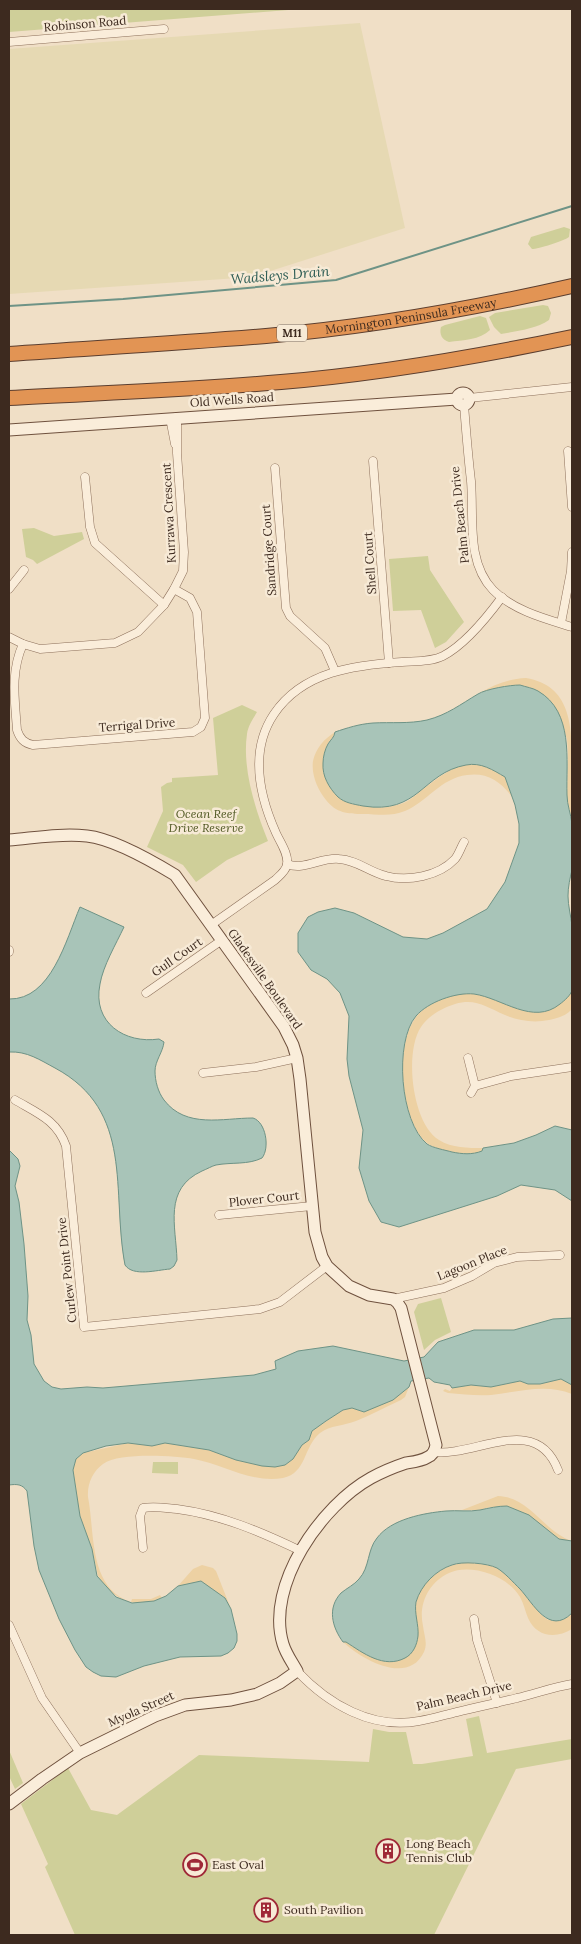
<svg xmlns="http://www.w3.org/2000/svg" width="581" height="1944" font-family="Lora,serif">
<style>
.farmland{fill:#e6d9b3}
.green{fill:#cfcf99}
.sand{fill:#edd1a3}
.water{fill:#a8c4b8;stroke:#6e9386}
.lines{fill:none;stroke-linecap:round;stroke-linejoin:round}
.stream{stroke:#6e9386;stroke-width:2}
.street-casing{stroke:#8d705b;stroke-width:9}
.secondary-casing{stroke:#6f513e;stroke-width:13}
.highway-casing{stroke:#5b3e2f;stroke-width:16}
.street{stroke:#faedda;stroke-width:8}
.secondary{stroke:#faedda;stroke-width:11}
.highway{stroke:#e29454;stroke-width:14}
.labels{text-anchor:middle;stroke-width:5;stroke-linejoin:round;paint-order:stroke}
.shield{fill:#f7ead6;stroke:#756456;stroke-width:1}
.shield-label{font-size:11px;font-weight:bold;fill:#3d2a1f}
.street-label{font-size:12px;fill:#3d2a1f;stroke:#f7ead6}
.park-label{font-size:12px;font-style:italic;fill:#525a25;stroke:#f7ead6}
.poi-label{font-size:12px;fill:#3d2a1f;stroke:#f7ead6;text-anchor:start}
.water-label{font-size:14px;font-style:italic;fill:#2e5d55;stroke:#f7ead6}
</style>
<rect width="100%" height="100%" fill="#f0dfc6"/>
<!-- farmland -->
<path class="farmland" d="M360,23L405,228L252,277L9,294V49Z"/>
<!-- green -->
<g class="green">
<path d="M9,9H301L9,32Z"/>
<path d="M564,227L570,229L569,237C564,241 538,249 532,249L528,244L531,237Z"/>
<path d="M543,305L548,306L551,313L549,320C536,329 517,331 501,334L494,327L489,317L495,313Z"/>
<path d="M480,316L486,318L490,330C480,340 463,340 449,342C442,340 439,334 441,327L445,325Z"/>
<path d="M34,528L54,536L82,532L84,539L37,564L33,560L26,557L22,529Z"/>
<path d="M428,556L430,570L464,622L446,642L435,648L421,610L393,611L389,559Z"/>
<path d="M242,705L257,712C253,719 248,726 247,734C242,768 255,809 268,841L227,860L196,882L183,865L147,847L163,811L161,787L167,783L172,782V778L218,775L213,718Z"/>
<path d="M441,1298L451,1332L435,1340L424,1350L414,1312L418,1304Z"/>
<path d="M153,1462H178V1474L152,1473Z"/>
<path d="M479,1716L487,1753L572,1739V1759L516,1769L434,1935H75L45,1867L48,1864L21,1804L68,1768L91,1810L117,1815L199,1755L369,1762L373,1729L389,1732H406L413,1764H422L473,1756L466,1719Z"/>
<path d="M9,1750L23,1783L15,1789L9,1776Z"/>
</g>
<!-- sand -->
<g class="sand">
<path d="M526,678C574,686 572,732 572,770C572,788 572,806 572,824L567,798L568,752L567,739L560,718L536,690H493L480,693C495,684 508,679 526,678Z"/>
<path d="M335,732L334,737L328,743L351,804C366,806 382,810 397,805C407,803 415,796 423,789C437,779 455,763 474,764C485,764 496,772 505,777L512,797C501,781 486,772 467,775C441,778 427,802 405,811C391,817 377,814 363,814C348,814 336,813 326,800C318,790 311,775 313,761C316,748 324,739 335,732Z"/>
<path d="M572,990V1009C566,1016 558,1018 549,1020C534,1023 519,1021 505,1015C486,1007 476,998 455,1004C442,1008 428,1016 421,1027C404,1052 412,1124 439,1140C452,1148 468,1148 483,1148L482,1151C472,1155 462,1154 452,1152C444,1150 433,1148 427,1143C399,1120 392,1033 423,1010C435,1000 457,992 473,994C513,998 536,1035 572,990Z"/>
<path d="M561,1379L572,1385V1394C545,1383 519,1392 491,1395C476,1396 462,1394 448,1393L443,1391L445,1389L450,1391L452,1388L471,1385L491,1387L520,1381L528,1384H540Z"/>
<path d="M409,1387L405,1397L401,1400C385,1407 371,1415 356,1421C344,1426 330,1425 320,1433C303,1447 307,1473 283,1478C253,1484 222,1464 194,1459C174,1456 120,1452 103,1464C93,1471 87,1484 88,1497C95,1532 88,1588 131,1602L132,1599H151L160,1595L162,1598C136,1611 111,1598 98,1576L92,1549L80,1516L73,1470L76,1459L83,1453L128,1443L152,1446L165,1443L209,1450L236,1460L275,1467L285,1465L293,1459L302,1445L309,1440L312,1431L343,1410L352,1408L364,1412L398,1396Z"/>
<path d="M498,1496C530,1497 544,1532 572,1541L559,1539L490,1507L480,1510H462Z"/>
<path d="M468,1562C476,1564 487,1564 495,1567C518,1577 528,1606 548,1620L570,1616L572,1613V1629C556,1639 536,1637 528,1618C525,1611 524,1604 520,1597C508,1576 471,1563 449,1573C429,1582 418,1604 423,1626C424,1635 428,1643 424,1652C408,1686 361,1659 343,1642L418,1635C417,1625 415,1614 416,1604C421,1579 445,1564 468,1562Z"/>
<path d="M202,1565L213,1568L216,1571L231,1609C229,1606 228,1601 225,1598C218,1590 189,1584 178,1586L193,1569Z"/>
</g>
<!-- water -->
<g class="water">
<path d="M520,685C526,687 533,688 538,691C574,712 566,760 567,795C567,805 571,814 572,824C574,838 574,856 572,870C570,878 568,887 568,896C568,906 571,916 572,926C574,940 572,956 572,971C572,977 574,985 572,990C571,995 564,1001 560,1004C533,1026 502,998 474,994C456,992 428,1002 416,1016C394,1042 400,1122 427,1144C433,1148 445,1150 452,1152C462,1154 472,1155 482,1151L483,1148L514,1143L536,1135L555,1126L572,1130V1201L555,1190L521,1185L497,1196L399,1227L381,1222L369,1201L359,1168L363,1130L349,1076L347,1059L349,1016L340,993L327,979L311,970L298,952V933L308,917L318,912L335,908L354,913L403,937L427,939L443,933L487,909L505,882L519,843V824L515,805L505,777C493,770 481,762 466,765C422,773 419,815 363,806C353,804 345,803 338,797C329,788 322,776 323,763C323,757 325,749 328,744C331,739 334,738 335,732C347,728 359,724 373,723C391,722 409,724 427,720C447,715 461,704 478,694C486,689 510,685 520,685Z"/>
<path d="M80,907L124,927C116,944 103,966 100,984C92,1023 125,1044 159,1039L164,1042C163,1052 155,1061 155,1071C155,1081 158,1092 164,1100C186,1129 223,1118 253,1118C266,1122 270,1148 262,1158C248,1165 232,1162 216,1165C212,1166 207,1169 202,1171C163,1189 176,1226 177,1260L174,1266L170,1269C157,1270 133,1277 125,1265C111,1191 135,1111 55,1068C40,1060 27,1051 9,1052V999C51,1000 66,940 80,907Z"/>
<path d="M9,1150L18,1159L20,1166L15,1186L19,1202L24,1244L28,1296L27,1320L31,1335L34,1364L44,1381L52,1387L61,1389L87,1387L103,1388L254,1375L276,1369L275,1361L298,1351L333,1346L404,1361L424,1357L438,1342L474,1330H514L553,1319L572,1318V1385L561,1379L540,1384H528L520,1381L491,1387L471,1385L452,1388L450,1385L434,1382L429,1378L411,1381L409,1387L393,1400L364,1412L352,1408L343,1410L326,1421L312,1431L309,1440L302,1445L293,1459L285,1465L275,1467L262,1466L236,1460L209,1450L165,1443L152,1446L128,1443L106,1446L83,1453L76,1459L73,1470L80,1516L92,1549L97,1576L116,1597L132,1603L154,1601L166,1596L178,1586L201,1581L225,1598L231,1609L237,1634V1641L234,1648L228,1653L221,1656L180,1657L144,1666L116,1677L101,1676L93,1672L86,1667L75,1650L59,1619L39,1570L34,1546L27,1491C22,1484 17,1484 9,1485Z"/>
<path d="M507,1506L529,1515L559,1539L572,1541V1613C549,1636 533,1603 520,1589C513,1582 505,1573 497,1568C487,1563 462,1561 452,1565C436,1570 421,1585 416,1602C414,1613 419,1625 418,1636C417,1645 413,1654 405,1658C384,1669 363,1653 346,1642H343C332,1627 327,1608 341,1593C347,1588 354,1585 359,1579C370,1567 367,1550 377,1538C391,1519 424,1513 446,1511C457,1510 469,1512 480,1510C489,1508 498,1506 507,1506Z"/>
</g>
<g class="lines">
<!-- stream -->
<path class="stream" d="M9,306L123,299L336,280L572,206"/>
<!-- street casing -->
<g class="street-casing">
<g id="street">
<path d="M9,42L164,29"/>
<path d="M469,398L572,387"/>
<path d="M464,405C466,430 468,456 471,481C474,517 466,562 493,590C514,611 546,619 572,627"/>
<path d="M170,418L175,444"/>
<path d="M568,451L572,507"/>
<path d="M373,461L389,663"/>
<path d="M275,468L286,608L290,616L325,648L335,671"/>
<path d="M85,477L90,527L95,543L164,605"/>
<path d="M9,589L24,570"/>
<path d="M561,623L571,571L572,552"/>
<path d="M9,637L23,644L40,649L115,643L138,632L164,605L174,589L183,571L184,552L177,453V417"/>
<path d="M23,644C10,673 15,700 17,730C20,739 24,743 33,745L193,732L201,727L205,718L197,612L190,598L174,589"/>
<path d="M287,864C304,871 321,857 339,859C357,860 369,872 386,876C408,882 439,876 455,859C459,854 461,847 464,842"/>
<path d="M211,925L275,880C280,875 285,872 287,865C289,854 280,842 276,833C259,795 249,751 274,714C303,671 355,665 402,662C415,661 431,662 443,656C464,645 488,616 502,597"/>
<path d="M9,950V952"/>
<path d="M146,993L222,940"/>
<path d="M468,1058L475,1086"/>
<path d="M203,1073L256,1067L297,1058"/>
<path d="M471,1093L475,1086L511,1076L572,1067"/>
<path d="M15,1100C37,1113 57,1120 66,1146L84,1327L260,1309L280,1302L327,1266"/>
<path d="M219,1215L312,1206"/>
<path d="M393,1299L444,1288L472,1276L494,1263L517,1257L560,1255"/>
<path d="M434,1452C475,1457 536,1412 558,1470"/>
<path d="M143,1548L140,1516L143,1508C155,1506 165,1508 177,1509C222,1515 261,1532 301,1551"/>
<path d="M474,1619L477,1640L497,1703"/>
<path d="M9,1625L42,1698L80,1753"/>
<path d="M297,1671C328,1704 372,1730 419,1721C432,1719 444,1715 457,1712C477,1707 497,1703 517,1698C535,1694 553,1687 572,1684"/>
</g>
</g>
<!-- secondary casing -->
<g class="secondary-casing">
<g id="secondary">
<circle cx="463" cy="399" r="6"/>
<path d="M9,430L457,399"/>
<path d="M9,840C34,838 61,833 87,836C114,839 152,861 175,875L284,1027L293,1045L297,1058L300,1079L315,1232L322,1257L327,1266L349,1286L369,1295L393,1299L397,1302L401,1308L436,1445C435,1450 433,1455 428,1457C422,1461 413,1462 406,1463C394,1467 382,1472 371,1478C322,1505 265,1585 283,1644C286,1654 292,1662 297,1671L280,1683L257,1694L231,1700L185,1705L155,1716L80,1753L42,1779L9,1804"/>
</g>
</g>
<!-- highway casing -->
<g class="highway-casing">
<g id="highway">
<path id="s1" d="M9,354C94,348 180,343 266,336C369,327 471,309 572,286"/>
<path d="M9,398C99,393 190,390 281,382C379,374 476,357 572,337"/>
</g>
</g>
<!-- street -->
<use href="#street" class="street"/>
<!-- secondary -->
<use href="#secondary" class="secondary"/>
<!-- highway -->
<use href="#highway" class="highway"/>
</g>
<!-- icons -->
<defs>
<g id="building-ring" transform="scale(1.25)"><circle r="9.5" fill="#f7ead6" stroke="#9f2836" stroke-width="1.5"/><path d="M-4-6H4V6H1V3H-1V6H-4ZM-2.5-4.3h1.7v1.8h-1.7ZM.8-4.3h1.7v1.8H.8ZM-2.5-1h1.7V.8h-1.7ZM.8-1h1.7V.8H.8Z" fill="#9f2836"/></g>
<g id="stadium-ring" transform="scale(1.25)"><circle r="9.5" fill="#f7ead6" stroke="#9f2836" stroke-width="1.5"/><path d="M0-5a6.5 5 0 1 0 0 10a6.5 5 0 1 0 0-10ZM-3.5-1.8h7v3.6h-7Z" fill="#9f2836"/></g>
</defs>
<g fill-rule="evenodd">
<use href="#building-ring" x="388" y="1851"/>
<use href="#stadium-ring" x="195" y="1865"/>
<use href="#building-ring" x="266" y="1910"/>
</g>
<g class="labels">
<!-- shield labels -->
<rect class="shield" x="277" y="324.5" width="30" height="17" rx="4"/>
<g class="shield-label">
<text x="292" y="337">M11</text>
</g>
<!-- street labels -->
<g class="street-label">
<text transform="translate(85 24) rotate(-5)" y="4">Robinson Road</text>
<text dy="4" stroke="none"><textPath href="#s1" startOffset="404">Mornington Peninsula Freeway</textPath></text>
<text transform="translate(232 400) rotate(-4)" y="4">Old Wells Road</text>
<text transform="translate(169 513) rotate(-93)" y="4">Kurrawa Crescent</text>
<text transform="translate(460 515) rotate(-96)" y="4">Palm Beach Drive</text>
<text transform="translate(269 550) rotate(-94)" y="4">Sandridge Court</text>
<text transform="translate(370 563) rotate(-94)" y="4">Shell Court</text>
<text transform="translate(137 725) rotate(-4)" y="4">Terrigal Drive</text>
<text transform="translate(177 957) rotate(-35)" y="4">Gull Court</text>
<text transform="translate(265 979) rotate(55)" y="4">Gladesville Boulevard</text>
<text transform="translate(264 1199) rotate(-6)" y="4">Plover Court</text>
<text transform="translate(472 1263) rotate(-22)" y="4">Lagoon Place</text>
<text transform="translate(67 1270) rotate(-96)" y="4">Curlew Point Drive</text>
<text transform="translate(464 1696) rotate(-13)" y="4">Palm Beach Drive</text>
<text transform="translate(141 1709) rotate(-24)" y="4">Myola Street</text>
</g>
<!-- park labels -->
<g class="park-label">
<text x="206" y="818">Ocean Reef<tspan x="206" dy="14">Drive Reserve</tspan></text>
</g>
<!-- poi labels -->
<g class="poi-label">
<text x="406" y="1848">Long Beach<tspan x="406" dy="14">Tennis Club</tspan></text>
<text x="212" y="1869">East Oval</text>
<text x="284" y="1914">South Pavilion</text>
</g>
<!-- water labels -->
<g class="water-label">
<text transform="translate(280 275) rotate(-5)" y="5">Wadsleys Drain</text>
</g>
</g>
<!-- border -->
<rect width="581" height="1944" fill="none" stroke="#3d2a1f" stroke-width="20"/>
</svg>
